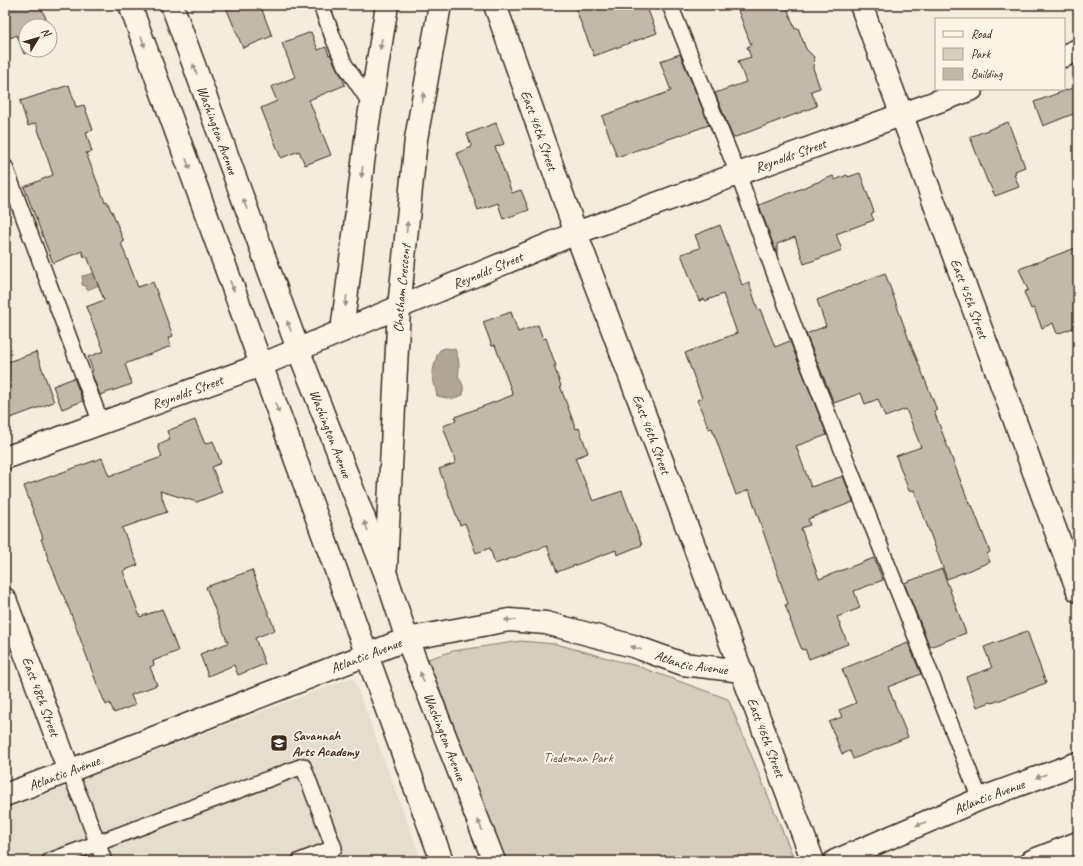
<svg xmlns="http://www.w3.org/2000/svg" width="1083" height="866" font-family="Caveat,sans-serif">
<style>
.built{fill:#e5ddce}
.green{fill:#d6cdbd;stroke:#887c6e}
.water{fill:#b0a596;stroke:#817466}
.building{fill:#c3b9aa;stroke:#3b2a1e}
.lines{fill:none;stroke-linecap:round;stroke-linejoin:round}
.lane-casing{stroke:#3b2a1e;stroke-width:18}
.street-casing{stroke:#3b2a1e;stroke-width:25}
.secondary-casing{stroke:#3b2a1e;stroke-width:25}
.lane{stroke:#fcf5e5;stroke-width:15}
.street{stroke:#fcf5e5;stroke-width:22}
.secondary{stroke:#fcf5e5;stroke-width:22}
.oneway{fill:#9c9082}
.labels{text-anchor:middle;stroke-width:4;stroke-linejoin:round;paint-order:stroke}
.street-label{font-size:14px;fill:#3b2a1e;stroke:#fcf5e5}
.poi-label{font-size:14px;font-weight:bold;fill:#3b2a1e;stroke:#fcf5e5;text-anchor:start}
.park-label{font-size:14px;fill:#625346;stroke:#fcf5e5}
</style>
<rect width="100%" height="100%" fill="#f4eddd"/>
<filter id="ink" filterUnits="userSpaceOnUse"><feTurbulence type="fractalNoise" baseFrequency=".025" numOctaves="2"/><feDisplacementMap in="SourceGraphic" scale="8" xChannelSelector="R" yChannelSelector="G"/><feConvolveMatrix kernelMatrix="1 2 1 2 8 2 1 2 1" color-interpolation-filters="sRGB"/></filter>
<g filter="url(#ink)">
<!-- built -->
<path class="built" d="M353,677L422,861H5V809Z"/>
<!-- green -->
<path class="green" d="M521,641L556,644L637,666L728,699L795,861H506L428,659L453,651Z"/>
<!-- water -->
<g class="water">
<path d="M115,262L121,276L87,290L86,286L82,285V282L83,281L82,276L91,274Z"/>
<path d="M445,348L455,349C459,358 460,367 458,377C463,383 464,387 463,395L452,399L437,396L432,374L437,355L440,350Z"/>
</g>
<!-- building -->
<g class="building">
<path d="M5,5H40L49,26H26V50H33L24,54L17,35L10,38L5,27Z"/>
<path d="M225,5H260L272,36L243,48Z"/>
<path d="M574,5H646L657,33L594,56Z"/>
<path d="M736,5H786L795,29L798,28L806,49L814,57L813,68L820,88L811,91L817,106L733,138L715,93L746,82L738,61L751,57L747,47L751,45Z"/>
<path d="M311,32L318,50L326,47L329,55L330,54L337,69L342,77L345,85L309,100L331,155L305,165L299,151L281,158L261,108L277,101L271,87L295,77L282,43Z"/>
<path d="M680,54L709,125L617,157L602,116L671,91L660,61Z"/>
<path d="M69,85L76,107L84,105L93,130L86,132L92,152L86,153L105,202L107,201L111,211H112L124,242L121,243L138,287L153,282L173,336L168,338L171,346L125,364L132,384L100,395L91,372L93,371L88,357L104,351L86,307L104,300L87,256L84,257L82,251L53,263L24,187L53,175L36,123L28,126L20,101Z"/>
<path d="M1078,86V112L1043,126L1034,102Z"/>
<path d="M1008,122L1025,167L1015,171L1016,173L1014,174L1019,187L995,196L989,183H988L970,137Z"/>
<path d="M496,123L504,144L495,147L512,193L521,190L529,210L503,219L498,203L478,210L457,153L472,147L467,134Z"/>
<path d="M860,173L874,212L871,214L874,220L836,234L842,250L804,264L795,237L777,244V255L759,205L833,176L835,180L847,175L848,177Z"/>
<path d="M720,225L742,285L749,282L758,310L760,309L775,347L790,341L827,435L796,446L811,487L843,476L853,502L808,519L810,525L801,528L819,579L874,558L883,580L854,591L860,608L837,617L848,644L809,659L805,649L802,650L790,620H791L785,605L788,604L749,490L736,495L712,428L709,429L697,400L702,398L685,353L737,333L723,294L705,301L704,299L699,301L681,254L700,248L695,235Z"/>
<path d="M1078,247V326L1057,334L1053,323L1042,328L1034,308L1031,309L1024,292L1028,290L1019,269Z"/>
<path d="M885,273L908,337L937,410L934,411L969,503L971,506L972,505L990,552L987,554L990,562L947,579L914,490L909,491L896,456L921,447L906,409L885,417L878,399L865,404L861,393L834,403L806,334L826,326L817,300Z"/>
<path d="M511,312L518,332L538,325L543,339L546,338L556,366H554L561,386H560L576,429L579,428L588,453L575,458L593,501L622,491L642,545L617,555L616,550L557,572L547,546L495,564L490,548L476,553L465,523L460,525L439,469L456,463L443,426L456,421L455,417L513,395L495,345L492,346L483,322Z"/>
<path d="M36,352L54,402L5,420V363Z"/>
<path d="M74,378L83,401L62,409L53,386Z"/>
<path d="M195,420L205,444L213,441L221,463L212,467L222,492L197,502L160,491L167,512L122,528L138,565L123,571L140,617L162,609L178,651L153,661L154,665L150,667L157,685L131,695L135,705L114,713L110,703L106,705L97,684L71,614L46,553H47L41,539L43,538L24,486L102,458L109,476L162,457L158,445L170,440L167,431Z"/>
<path d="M942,569L966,633L930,647L904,583Z"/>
<path d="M252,570L275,630L255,638L265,664L238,675L234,665L208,676L200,654L228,643L206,587Z"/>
<path d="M1027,631L1046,683L992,703L991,702L977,707L966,677L992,668L984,647Z"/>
<path d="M908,643L921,674L888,687L908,737L853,759L850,751L842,754L829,722L842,717L839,710L856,703L842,669Z"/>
</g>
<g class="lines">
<!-- lane casing -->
<g class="lane-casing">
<g id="lane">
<path d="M321,5L334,40L345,65L371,104"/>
<path d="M670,5L738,174L802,348L980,799"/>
<path d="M5,167L101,423"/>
<path d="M69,771L83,804L104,861"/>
<path d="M50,861L303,766L334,848L300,861"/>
</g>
</g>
<!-- street casing -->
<g class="street-casing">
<g id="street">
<path d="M130,5C234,290 339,575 442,861"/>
<path id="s1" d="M172,5L298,349L386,575L407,639L494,861"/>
<path id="s2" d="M495,5L576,233L813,861"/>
<path id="s3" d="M861,5L1078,591"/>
<path d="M342,331L368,123L387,5"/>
<path id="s4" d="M386,566L399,308L416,139L440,5"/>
<path id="s5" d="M5,599L69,771"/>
<path id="s6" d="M5,795L69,771L407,639L509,620L546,623L633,646L683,664L742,671"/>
<path id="s7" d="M835,861L980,799L1078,763"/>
<path d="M1032,861L1078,843"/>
</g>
</g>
<!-- secondary casing -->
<g class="secondary-casing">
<g id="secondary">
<path d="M1064,56L1078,50"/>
<path id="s8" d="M5,458L261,365L576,233L972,89"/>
</g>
</g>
<!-- lane -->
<use href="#lane" class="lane"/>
<!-- street -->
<use href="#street" class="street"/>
<!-- secondary -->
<use href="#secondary" class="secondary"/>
</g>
<!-- one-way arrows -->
<defs><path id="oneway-solid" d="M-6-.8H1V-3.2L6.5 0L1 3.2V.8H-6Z"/></defs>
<g class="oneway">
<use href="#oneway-solid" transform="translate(143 42) rotate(70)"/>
<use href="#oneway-solid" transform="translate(381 44) rotate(99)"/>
<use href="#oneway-solid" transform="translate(195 69) rotate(-110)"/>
<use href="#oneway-solid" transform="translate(423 98) rotate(-80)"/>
<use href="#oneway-solid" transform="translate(188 164) rotate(70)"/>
<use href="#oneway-solid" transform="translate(362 172) rotate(97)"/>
<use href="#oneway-solid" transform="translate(245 204) rotate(-110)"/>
<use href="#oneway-solid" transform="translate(407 227) rotate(-84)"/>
<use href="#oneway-solid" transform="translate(232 286) rotate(70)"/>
<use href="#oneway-solid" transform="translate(346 301) rotate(97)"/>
<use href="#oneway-solid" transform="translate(289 326) rotate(-110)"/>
<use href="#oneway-solid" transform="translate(277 408) rotate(70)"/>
<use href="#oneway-solid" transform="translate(366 526) rotate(-111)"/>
<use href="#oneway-solid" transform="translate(510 620) rotate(179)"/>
<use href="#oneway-solid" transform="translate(636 648) rotate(-162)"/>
<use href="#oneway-solid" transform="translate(422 677) rotate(-111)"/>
<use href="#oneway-solid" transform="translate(1041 776) rotate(160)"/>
<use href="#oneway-solid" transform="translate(921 824) rotate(157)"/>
<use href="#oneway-solid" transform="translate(480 825) rotate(-111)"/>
</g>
</g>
<!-- icons -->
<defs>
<g id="school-square" transform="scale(0.9)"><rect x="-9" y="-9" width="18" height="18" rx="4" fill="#3b2a1e" stroke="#fcf5e5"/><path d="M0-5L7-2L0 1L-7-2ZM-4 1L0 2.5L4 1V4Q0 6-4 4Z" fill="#fff"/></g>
</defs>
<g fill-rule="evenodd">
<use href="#school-square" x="279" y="743"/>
</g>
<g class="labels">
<!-- street labels -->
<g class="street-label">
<text dy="5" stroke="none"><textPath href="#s1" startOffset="133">Washington Avenue</textPath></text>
<text dy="5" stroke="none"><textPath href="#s2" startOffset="133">East 46th Street</textPath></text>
<text dy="5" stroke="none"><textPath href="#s8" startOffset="842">Reynolds Street</textPath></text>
<text dy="5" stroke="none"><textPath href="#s8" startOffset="518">Reynolds Street</textPath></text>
<text dy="5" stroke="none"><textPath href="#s4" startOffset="278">Chatham Crescent</textPath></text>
<text dy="5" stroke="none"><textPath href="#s3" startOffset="313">East 45th Street</textPath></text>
<text dy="5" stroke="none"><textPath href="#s8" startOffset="194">Reynolds Street</textPath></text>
<text dy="5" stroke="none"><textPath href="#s1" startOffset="457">Washington Avenue</textPath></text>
<text dy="5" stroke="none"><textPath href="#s2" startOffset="457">East 46th Street</textPath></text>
<text dy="5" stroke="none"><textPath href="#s6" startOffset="387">Atlantic Avenue</textPath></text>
<text dy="5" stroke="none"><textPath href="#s6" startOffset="723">Atlantic Avenue</textPath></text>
<text dy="5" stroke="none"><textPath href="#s5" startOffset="104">East 48th Street</textPath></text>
<text dy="5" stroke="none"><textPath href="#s1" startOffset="781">Washington Avenue</textPath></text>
<text dy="5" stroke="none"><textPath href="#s2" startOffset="781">East 46th Street</textPath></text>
<text dy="5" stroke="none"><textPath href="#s6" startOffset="63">Atlantic Avenue</textPath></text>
<text dy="5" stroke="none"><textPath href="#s7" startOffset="167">Atlantic Avenue</textPath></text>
</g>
<!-- poi labels -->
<g class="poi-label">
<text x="292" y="740">Savannah<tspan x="292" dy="16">Arts Academy</tspan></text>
</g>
<!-- park labels -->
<g class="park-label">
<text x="578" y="762">Tiedeman Park</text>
</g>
</g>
<!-- margin -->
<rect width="1083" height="866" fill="none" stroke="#fcf5e5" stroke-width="20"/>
<rect x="10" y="10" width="1063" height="846" fill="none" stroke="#3b2a1e" stroke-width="1.5" filter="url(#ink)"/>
<!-- legend -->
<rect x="935" y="18" width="130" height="72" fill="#fcf5e5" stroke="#afa495"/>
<rect x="943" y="31" width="20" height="6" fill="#fcf5e5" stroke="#afa495"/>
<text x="971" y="38" font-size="12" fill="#3b2a1e">Road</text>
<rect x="943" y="48" width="20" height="12" fill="#d6cdbd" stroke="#afa495"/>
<text x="971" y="58" font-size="12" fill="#3b2a1e">Park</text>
<rect x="943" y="68" width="20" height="12" fill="#c3b9aa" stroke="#afa495"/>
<text x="971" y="78" font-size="12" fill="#3b2a1e">Building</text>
<!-- north arrow -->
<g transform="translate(38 38) rotate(52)"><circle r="19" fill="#fcf5e5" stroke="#afa495"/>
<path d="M0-3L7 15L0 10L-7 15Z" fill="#3b2a1e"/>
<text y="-6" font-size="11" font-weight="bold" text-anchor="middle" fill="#3b2a1e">N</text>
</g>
</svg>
